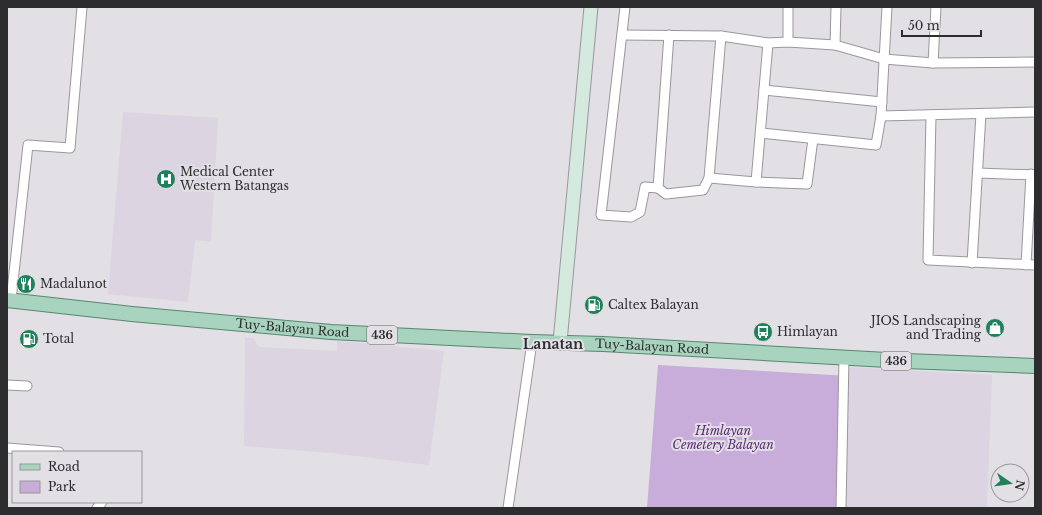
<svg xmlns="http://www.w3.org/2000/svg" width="1042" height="515" font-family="'Libre Baskerville',serif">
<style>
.built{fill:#dcd4e1}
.green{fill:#c8addb}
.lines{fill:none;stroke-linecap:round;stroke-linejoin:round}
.street-casing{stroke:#9a979c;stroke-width:11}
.secondary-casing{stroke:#9a979c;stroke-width:15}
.primary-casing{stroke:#578770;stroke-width:16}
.street{stroke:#fff;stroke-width:9}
.secondary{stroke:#d4eadf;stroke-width:13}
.primary{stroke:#a8d4bf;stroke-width:14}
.labels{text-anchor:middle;stroke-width:4;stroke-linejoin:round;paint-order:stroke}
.shield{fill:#e2dfe5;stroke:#636265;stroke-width:1}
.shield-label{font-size:11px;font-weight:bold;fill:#2d2c2e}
.poi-label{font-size:12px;fill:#2d2c2e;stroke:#e2dfe5;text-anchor:start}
.street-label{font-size:12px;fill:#2d2c2e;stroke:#e2dfe5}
.park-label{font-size:12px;font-style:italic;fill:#5a2875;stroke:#e2dfe5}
.quarter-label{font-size:14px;font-weight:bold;fill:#2f2d31;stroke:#e2dfe5}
</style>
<rect width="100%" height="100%" fill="#e2dfe5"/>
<!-- built -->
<g class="built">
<path d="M123,112L218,118L211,242L195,240L188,302L108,294Z"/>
<path d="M245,338H253L259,347L337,351V341L444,351L429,465L332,453L244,446Z"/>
<path d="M849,367L992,375L987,508H845Z"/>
</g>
<!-- green -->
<path class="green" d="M658,365L849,376L845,508H647Z"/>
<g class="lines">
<!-- street casing -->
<g class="street-casing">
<g id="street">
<path d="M625,7L601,215L631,217L640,212L645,187L658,188"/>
<path d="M788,7V42"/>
<path d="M887,7L881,116L1035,112"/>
<path d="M622,35L721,36L768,43L788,42L835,45L884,59L933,63L1035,62"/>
<path d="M669,35L658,188L666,194L703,190L709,178L721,36"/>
<path d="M835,45L836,7"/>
<path d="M933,63L936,7"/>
<path d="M764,90L882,102"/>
<path d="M931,115L928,260L1035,265"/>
<path d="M761,133L876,145L881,116"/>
<path d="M978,173L1035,175"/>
<path d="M709,178L756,182L807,184L813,139"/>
<path d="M756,182L768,43"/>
<path d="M972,263L981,114"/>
<path d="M1026,265L1031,174"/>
<path d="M11,300L28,145L70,148L82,7"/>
<path d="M7,385L27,386"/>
<path d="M7,448L59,452"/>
<path d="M97,508L102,502"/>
<path d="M508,508L532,342"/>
<path d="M841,508L844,357"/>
</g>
</g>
<!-- secondary casing -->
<g class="secondary-casing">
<path id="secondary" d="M560,342L591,7"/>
</g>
<!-- primary casing -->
<g class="primary-casing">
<g id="primary">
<path id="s1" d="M7,300L132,314L331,332L532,342L603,344L905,361L1035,366"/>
</g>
</g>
<!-- street -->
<use href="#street" class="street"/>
<!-- secondary -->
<use href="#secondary" class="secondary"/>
<!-- primary -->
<use href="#primary" class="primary"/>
</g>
<!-- icons -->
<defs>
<g id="hospital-disc" transform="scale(1)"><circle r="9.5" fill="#1f8159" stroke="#e2dfe5"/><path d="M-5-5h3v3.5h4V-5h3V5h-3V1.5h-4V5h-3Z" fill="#fff"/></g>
<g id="restaurant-disc" transform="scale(1)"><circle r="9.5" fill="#1f8159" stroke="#e2dfe5"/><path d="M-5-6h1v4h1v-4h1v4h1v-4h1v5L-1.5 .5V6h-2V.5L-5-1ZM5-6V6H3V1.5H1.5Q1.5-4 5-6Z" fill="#fff"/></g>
<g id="fuel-disc" transform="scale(1)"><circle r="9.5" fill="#1f8159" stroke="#e2dfe5"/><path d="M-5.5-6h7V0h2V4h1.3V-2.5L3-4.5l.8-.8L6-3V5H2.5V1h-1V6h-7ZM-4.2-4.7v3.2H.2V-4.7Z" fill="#fff"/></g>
<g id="shop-disc" transform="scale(1)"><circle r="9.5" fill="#1f8159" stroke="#e2dfe5"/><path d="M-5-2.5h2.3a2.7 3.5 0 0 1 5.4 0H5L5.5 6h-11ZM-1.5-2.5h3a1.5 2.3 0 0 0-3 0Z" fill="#fff"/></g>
<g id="bus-disc" transform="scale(1)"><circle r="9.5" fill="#1f8159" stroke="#e2dfe5"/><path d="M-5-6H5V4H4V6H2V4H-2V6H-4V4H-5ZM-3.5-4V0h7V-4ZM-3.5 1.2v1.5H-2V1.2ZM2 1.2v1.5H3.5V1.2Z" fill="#fff"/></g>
</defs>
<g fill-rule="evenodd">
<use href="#hospital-disc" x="166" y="179"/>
<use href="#restaurant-disc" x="26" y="284"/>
<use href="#fuel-disc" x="594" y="305"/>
<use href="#shop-disc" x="995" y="328"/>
<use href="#bus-disc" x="763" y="332"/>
<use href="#fuel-disc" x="29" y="339"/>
</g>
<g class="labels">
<!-- shield labels -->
<g class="shield">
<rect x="367" y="326" width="30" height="18" rx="3"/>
<rect x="881" y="352" width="30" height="18" rx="3"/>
</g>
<g class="shield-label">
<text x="382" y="339">436</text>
<text x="896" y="365">436</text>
</g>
<!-- poi labels -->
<g class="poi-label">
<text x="180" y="176">Medical Center<tspan x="180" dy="14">Western Batangas</tspan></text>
<text x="40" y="288">Madalunot</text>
<text x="608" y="309">Caltex Balayan</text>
<text x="981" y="325" text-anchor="end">JIOS Landscaping<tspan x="981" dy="14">and Trading</tspan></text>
<text x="777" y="336">Himlayan</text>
<text x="43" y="343">Total</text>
</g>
<!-- street labels -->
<g class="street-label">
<text dy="4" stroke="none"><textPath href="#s1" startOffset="287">Tuy-Balayan Road</textPath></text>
<text dy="4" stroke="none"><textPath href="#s1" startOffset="647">Tuy-Balayan Road</textPath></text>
</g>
<!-- park labels -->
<g class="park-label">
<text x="723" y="435">Himlayan<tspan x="723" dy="14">Cemetery Balayan</tspan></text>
</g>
<!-- quarter labels -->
<g class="quarter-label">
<text x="553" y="349">Lanatan</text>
</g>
</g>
<!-- border -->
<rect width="1042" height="515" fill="none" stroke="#2d2c2e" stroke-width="16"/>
<!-- legend -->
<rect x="12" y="451" width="130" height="52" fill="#e2dfe5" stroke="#9a979c"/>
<rect x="20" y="464" width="20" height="6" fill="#a8d4bf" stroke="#9a979c"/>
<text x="48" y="471" font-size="12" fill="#2d2c2e">Road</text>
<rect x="20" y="481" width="20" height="12" fill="#c8addb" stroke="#9a979c"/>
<text x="48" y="491" font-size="12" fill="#2d2c2e">Park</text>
<!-- north arrow -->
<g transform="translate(1010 483) rotate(103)"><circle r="19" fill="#e2dfe5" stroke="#9a979c"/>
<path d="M0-3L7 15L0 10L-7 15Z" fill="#1f8159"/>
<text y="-6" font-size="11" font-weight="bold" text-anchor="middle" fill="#2d2c2e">N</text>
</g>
<!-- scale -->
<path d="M902 30v6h79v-6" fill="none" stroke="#2d2c2e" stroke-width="2"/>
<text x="908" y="30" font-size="12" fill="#2d2c2e" stroke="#e2dfe5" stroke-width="3" paint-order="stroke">50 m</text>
</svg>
